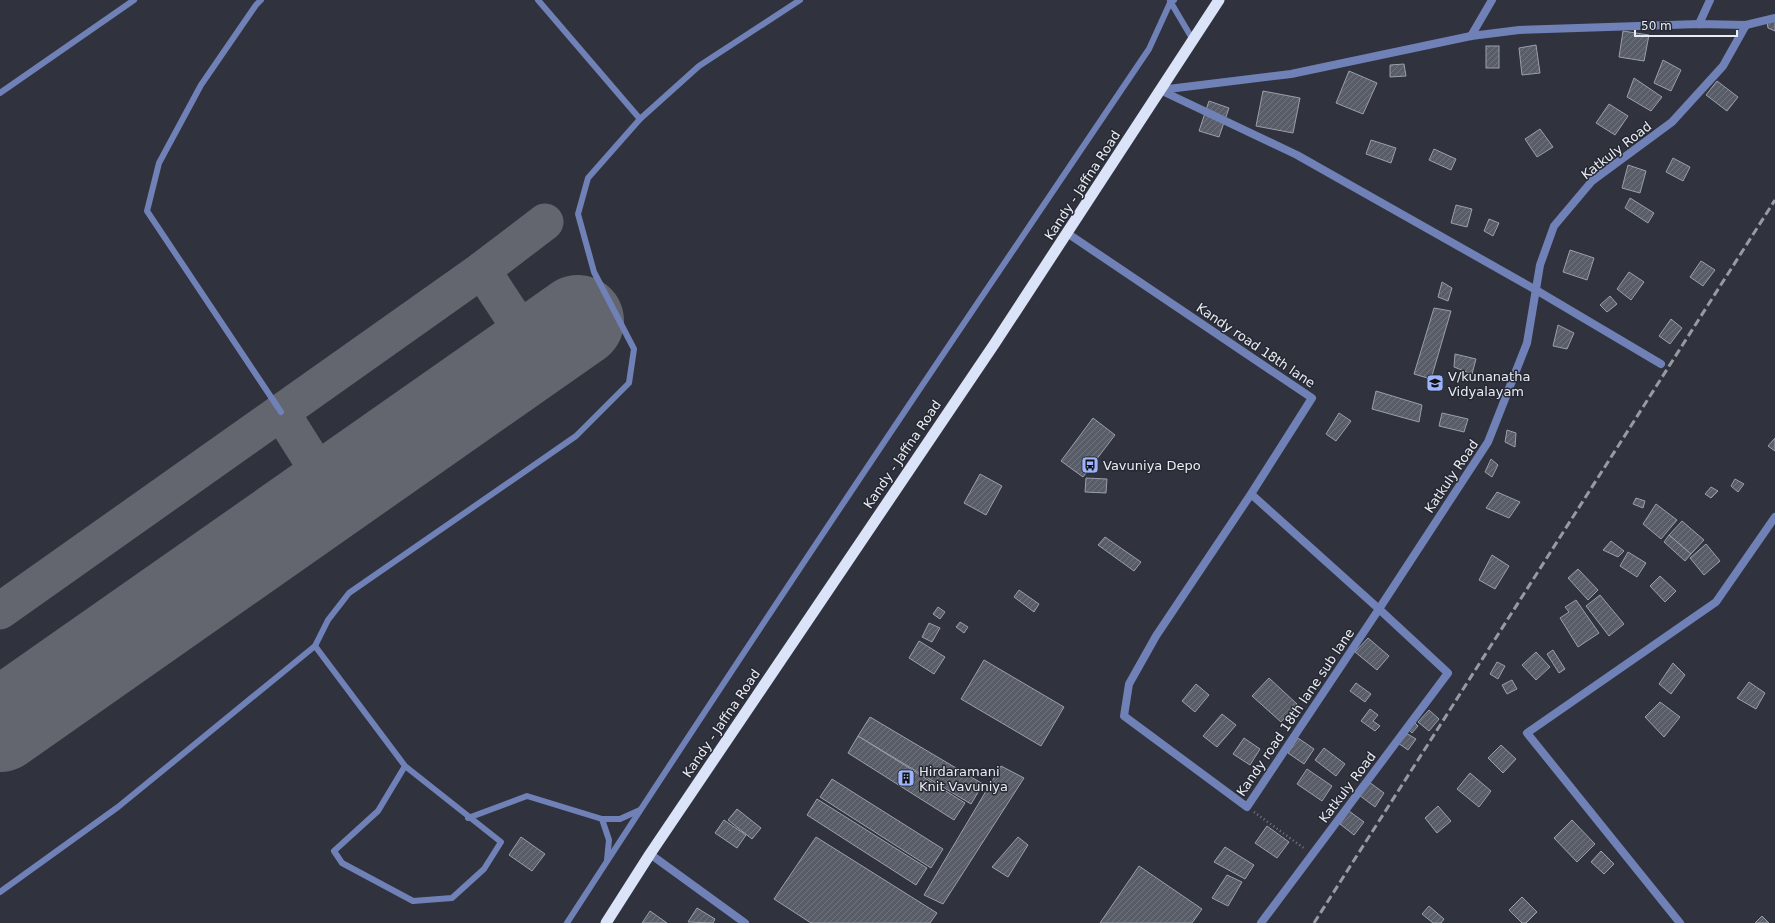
<svg xmlns="http://www.w3.org/2000/svg" width="1775" height="923" font-family="'DejaVu Sans',sans-serif">
<style>
.lines{fill:none;stroke-linecap:round;stroke-linejoin:round}
.taxiway{stroke:#64666f;stroke-width:37}
.runway{stroke:#64666f;stroke-width:92}
.building{fill:url(#building-hatch);stroke:#9a9fab}
.path{stroke:#777a82;stroke-width:2.5;stroke-dasharray:1 3;stroke-linecap:butt}
.service{stroke:#7081b7;stroke-width:6}
.minor{stroke:#7081b7;stroke-width:8}
.tertiary{stroke:#7081b7;stroke-width:8}
.trunk{stroke:#dbe3f9;stroke-width:11}
.rail{stroke:#979aa1;stroke-width:3;stroke-dasharray:8 4;stroke-linecap:butt}
.labels{text-anchor:middle;stroke-width:3;stroke-linejoin:round;paint-order:stroke}
.street-label{font-size:13px;fill:#e9ecf2;stroke:#262933}
.poi-label{font-size:13px;fill:#e9ecf2;stroke:#262933;text-anchor:start}
</style>
<defs>
<pattern id="building-hatch" width="6" height="6" patternUnits="userSpaceOnUse"><rect width="6" height="6" fill="#595d68"/><path d="M-1 1l2-2M0 6l6-6M5 7l2-2" fill="none" stroke="#71747e"/></pattern>
</defs>
<rect width="100%" height="100%" fill="#30333d"/>
<g class="lines">
<!-- taxiway -->
<g class="taxiway">
<path d="M482,270L535,351"/>
<path d="M281,412L332,493"/>
<path d="M0,611L482,270L545,222"/>
</g>
<!-- runway -->
<path class="runway" d="M0,726L578,321"/>
</g>
<!-- building -->
<g class="building">
<path d="M1775,21V31L1768,28L1767,22Z"/>
<path d="M1623,31L1649,35L1644,61L1619,57Z"/>
<path d="M1536,45L1540,73L1522,75L1519,48Z"/>
<rect x="1486" y="46" width="13" height="22"/>
<path d="M1663,60L1681,70L1671,91L1654,83Z"/>
<path d="M1404,64L1406,76L1390,77V65Z"/>
<path d="M1349,71L1377,83L1363,114L1336,103Z"/>
<path d="M1634,78L1662,97L1651,111L1627,97Z"/>
<path d="M1717,81L1738,97L1727,111L1706,95Z"/>
<path d="M1263,91L1300,98L1293,133L1256,126Z"/>
<path d="M1209,101L1229,108L1219,137L1199,131Z"/>
<path d="M1609,104L1628,116L1615,135L1596,123Z"/>
<path d="M1540,129L1553,147L1537,157L1525,139Z"/>
<path d="M1371,140L1396,148L1391,163L1366,154Z"/>
<path d="M1434,149L1456,159L1451,170L1429,160Z"/>
<path d="M1673,158L1690,167L1683,181L1666,172Z"/>
<path d="M1628,165L1646,171L1640,193L1622,188Z"/>
<path d="M1630,198L1654,213L1648,223L1625,208Z"/>
<path d="M1456,205L1472,209L1467,227L1451,223Z"/>
<path d="M1489,219L1499,223L1493,236L1484,231Z"/>
<path d="M1570,250L1594,258L1587,280L1563,272Z"/>
<path d="M1701,261L1715,270L1703,286L1690,277Z"/>
<path d="M1629,272L1644,282L1631,300L1617,289Z"/>
<path d="M1442,282L1452,288L1448,301L1438,297Z"/>
<path d="M1610,296L1617,304L1607,312L1600,305Z"/>
<path d="M1434,308L1451,311L1431,379L1414,374Z"/>
<path d="M1671,319L1682,328L1670,344L1659,336Z"/>
<path d="M1558,325L1574,333L1567,349L1553,346Z"/>
<path d="M1455,354L1476,359L1472,374L1454,367Z"/>
<path d="M1376,391L1422,405L1419,422L1372,409Z"/>
<path d="M1339,413L1351,421L1336,441L1326,434Z"/>
<path d="M1442,413L1468,419L1464,432L1439,426Z"/>
<path d="M1093,418L1115,435L1083,477L1061,461Z"/>
<path d="M1507,430L1516,433L1515,447L1505,442Z"/>
<path d="M1775,438V451L1768,446Z"/>
<path d="M1491,459L1498,465L1492,477L1485,472Z"/>
<path d="M980,474L1002,486L986,515L964,503Z"/>
<path d="M1086,478L1107,479L1106,493L1085,492Z"/>
<path d="M1735,479L1744,484L1738,492L1731,486Z"/>
<path d="M1711,487L1718,491L1711,498L1705,494Z"/>
<path d="M1497,492L1520,502L1509,518L1486,508Z"/>
<path d="M1636,498L1645,501L1643,508L1633,504Z"/>
<path d="M1656,504L1677,520L1661,539L1643,524Z"/>
<path d="M1682,521L1704,540L1691,554L1669,535Z"/>
<path d="M1669,535L1691,554L1685,561L1664,542Z"/>
<path d="M1105,537L1141,562L1134,571L1098,545Z"/>
<path d="M1611,541L1624,551L1618,557L1603,550Z"/>
<path d="M1706,544L1720,561L1704,575L1690,558Z"/>
<path d="M1628,552L1646,563L1637,577L1620,566Z"/>
<path d="M1492,555L1509,566L1495,589L1479,580Z"/>
<path d="M1578,569L1598,590L1588,600L1568,578Z"/>
<path d="M1660,576L1676,591L1665,602L1650,586Z"/>
<path d="M1019,590L1039,604L1034,612L1014,597Z"/>
<path d="M1600,595L1624,624L1609,636L1586,606Z"/>
<path d="M1576,600L1599,633L1578,647L1560,618L1569,612L1565,607Z"/>
<path d="M938,607L945,612L940,619L933,614Z"/>
<path d="M960,622L968,627L964,633L956,627Z"/>
<path d="M929,623L940,628L932,642L922,637Z"/>
<path d="M1368,638L1389,656L1377,670L1355,652Z"/>
<path d="M919,641L945,657L934,674L909,658Z"/>
<path d="M1553,650L1565,669L1559,673L1547,654Z"/>
<path d="M1536,652L1550,667L1536,680L1522,665Z"/>
<path d="M984,660L1064,707L1041,746L961,699Z"/>
<path d="M1497,662L1505,666L1498,679L1490,674Z"/>
<path d="M1673,663L1685,675L1671,694L1659,684Z"/>
<path d="M1269,678L1297,704L1281,722L1252,696Z"/>
<path d="M1512,680L1517,689L1507,694L1502,685Z"/>
<path d="M1749,682L1765,693L1756,709L1737,698Z"/>
<path d="M1356,683L1371,694L1365,702L1350,691Z"/>
<path d="M1196,684L1209,695L1195,712L1182,701Z"/>
<path d="M1660,702L1680,717L1664,737L1645,717Z"/>
<path d="M1370,709L1378,715L1373,721L1380,726L1375,731L1361,721Z"/>
<path d="M1429,710L1439,719L1429,731L1418,722Z"/>
<path d="M1222,714L1236,725L1217,747L1203,736Z"/>
<path d="M870,717L983,784L971,804L858,736Z"/>
<path d="M1414,722L1418,726L1412,733L1408,729Z"/>
<path d="M1406,733L1416,739L1408,750L1398,743Z"/>
<path d="M858,736L965,803L954,820L848,753Z"/>
<path d="M1244,738L1260,749L1250,765L1233,754Z"/>
<path d="M1298,738L1314,749L1304,764L1288,753Z"/>
<path d="M1501,745L1516,759L1503,773L1488,758Z"/>
<path d="M1324,748L1345,764L1336,776L1315,760Z"/>
<path d="M1001,766L1024,778L943,904L924,895Z"/>
<path d="M1307,769L1332,786L1322,801L1297,784Z"/>
<path d="M1470,773L1491,791L1479,807L1457,789Z"/>
<path d="M832,779L943,849L931,868L820,797Z"/>
<path d="M1369,782L1384,793L1375,807L1359,795Z"/>
<path d="M817,799L927,868L916,885L807,815Z"/>
<path d="M1438,806L1451,821L1437,833L1425,818Z"/>
<path d="M737,809L761,828L752,839L728,820Z"/>
<path d="M1349,811L1364,822L1354,835L1340,824Z"/>
<path d="M724,820L746,835L737,848L715,833Z"/>
<path d="M1572,820L1595,844L1577,862L1554,838Z"/>
<path d="M1267,826L1289,842L1277,858L1255,843Z"/>
<path d="M521,837L545,854L532,871L509,855Z"/>
<path d="M816,837L937,913L930,923H811L774,899Z"/>
<path d="M1018,837L1028,845L1008,877L992,867Z"/>
<path d="M1225,847L1254,865L1245,879L1214,862Z"/>
<path d="M1601,851L1614,864L1604,874L1591,862Z"/>
<path d="M1139,866L1202,909L1192,923H1100Z"/>
<path d="M1227,875L1242,882L1228,906L1212,898Z"/>
<path d="M1522,897L1537,912L1526,923H1522L1509,910Z"/>
<path d="M1429,906L1444,919L1441,923H1433L1422,914Z"/>
<path d="M697,908L715,919L713,923L688,922Z"/>
<path d="M650,911L667,923H642Z"/>
<path d="M1762,916L1769,923H1755Z"/>
</g>
<g class="lines">
<!-- path -->
<path class="path" d="M1254,812L1305,849"/>
<!-- service -->
<g class="service">
<path d="M261,0L256,5L201,85L159,163L147,211L281,412"/>
<path d="M538,0L640,119"/>
<path d="M1170,1L1193,40"/>
<path d="M0,93L134,0"/>
<path d="M405,766L378,811L334,851L342,863L413,901L452,898L484,869L501,842L405,766L315,646L328,620L349,593L576,436L629,383L634,349L594,272L578,214L588,178L640,119L699,66L800,0"/>
<path d="M468,818L527,796L602,819H620L640,810"/>
<path d="M602,819L609,840L607,860"/>
<path d="M0,892L118,807L315,646"/>
<path d="M567,923C757,629 953,339 1149,49L1170,3L1174,0"/>
</g>
<!-- minor -->
<g class="minor">
<path d="M1699,24L1710,0"/>
<path d="M1471,36L1492,0"/>
<path d="M1160,90L1297,155L1536,290L1661,364"/>
<path d="M1067,233L1312,398L1251,494L1379,609L1247,807L1124,716L1129,684L1156,636L1251,494"/>
<path d="M650,854L745,923"/>
<path d="M1261,923L1448,673L1379,609L1488,442L1527,343L1540,265L1554,226L1592,181L1672,122L1723,66L1746,25"/>
<path d="M1680,923L1527,733L1716,602L1775,517"/>
</g>
<!-- tertiary -->
<path class="tertiary" d="M1160,90L1291,74L1471,36L1519,30L1699,24L1746,25L1775,18"/>
<!-- trunk -->
<path class="trunk" d="M606,923L650,854L995,343L1219,0"/>
<!-- rail -->
<path class="rail" d="M1314,923L1775,200"/>
</g>
<!-- icons -->
<defs>
<g id="school-square" transform="scale(0.9)"><rect x="-9" y="-9" width="18" height="18" rx="4" fill="#9db4fd" stroke="#262933"/><path d="M0-5L7-2L0 1L-7-2ZM-4 1L0 2.5L4 1V4Q0 6-4 4Z" fill="#111"/></g>
<g id="bus-square" transform="scale(0.9)"><rect x="-9" y="-9" width="18" height="18" rx="4" fill="#9db4fd" stroke="#262933"/><path d="M-5-6H5V4H4V6H2V4H-2V6H-4V4H-5ZM-3.5-4V0h7V-4ZM-3.5 1.2v1.5H-2V1.2ZM2 1.2v1.5H3.5V1.2Z" fill="#111"/></g>
<g id="building-square" transform="scale(0.9)"><rect x="-9" y="-9" width="18" height="18" rx="4" fill="#9db4fd" stroke="#262933"/><path d="M-4-6H4V6H1V3H-1V6H-4ZM-2.5-4.3h1.7v1.8h-1.7ZM.8-4.3h1.7v1.8H.8ZM-2.5-1h1.7V.8h-1.7ZM.8-1h1.7V.8H.8Z" fill="#111"/></g>
</defs>
<g fill-rule="evenodd">
<use href="#school-square" x="1435" y="383"/>
<use href="#bus-square" x="1090" y="465"/>
<use href="#building-square" x="906" y="778"/>
</g>
<g class="labels">
<!-- street labels -->
<g class="street-label">
<text transform="translate(1616 150) rotate(-38)" y="5">Katkuly Road</text>
<text transform="translate(1082 185) rotate(-57)" y="5">Kandy - Jaffna Road</text>
<text transform="translate(1256 345) rotate(34)" y="5">Kandy road 18th lane</text>
<text transform="translate(902 454) rotate(-56)" y="5">Kandy - Jaffna Road</text>
<text transform="translate(1451 476) rotate(-56)" y="5">Katkuly Road</text>
<text transform="translate(1295 712) rotate(-56)" y="5">Kandy road 18th lane sub lane</text>
<text transform="translate(721 723) rotate(-56)" y="5">Kandy - Jaffna Road</text>
<text transform="translate(1347 787) rotate(-53)" y="5">Katkuly Road</text>
</g>
<!-- poi labels -->
<g class="poi-label">
<text x="1448" y="381">V/kunanatha<tspan x="1448" dy="15">Vidyalayam</tspan></text>
<text x="1103" y="470">Vavuniya Depo</text>
<text x="919" y="776">Hirdaramani<tspan x="919" dy="15">Knit Vavuniya</tspan></text>
</g>
</g>
<!-- scale -->
<path d="M1635 30v6h102v-6" fill="none" stroke="#e9ecf2" stroke-width="2"/>
<text x="1641" y="30" font-size="12" fill="#e9ecf2" stroke="#262933" stroke-width="3" paint-order="stroke">50 m</text>
</svg>
